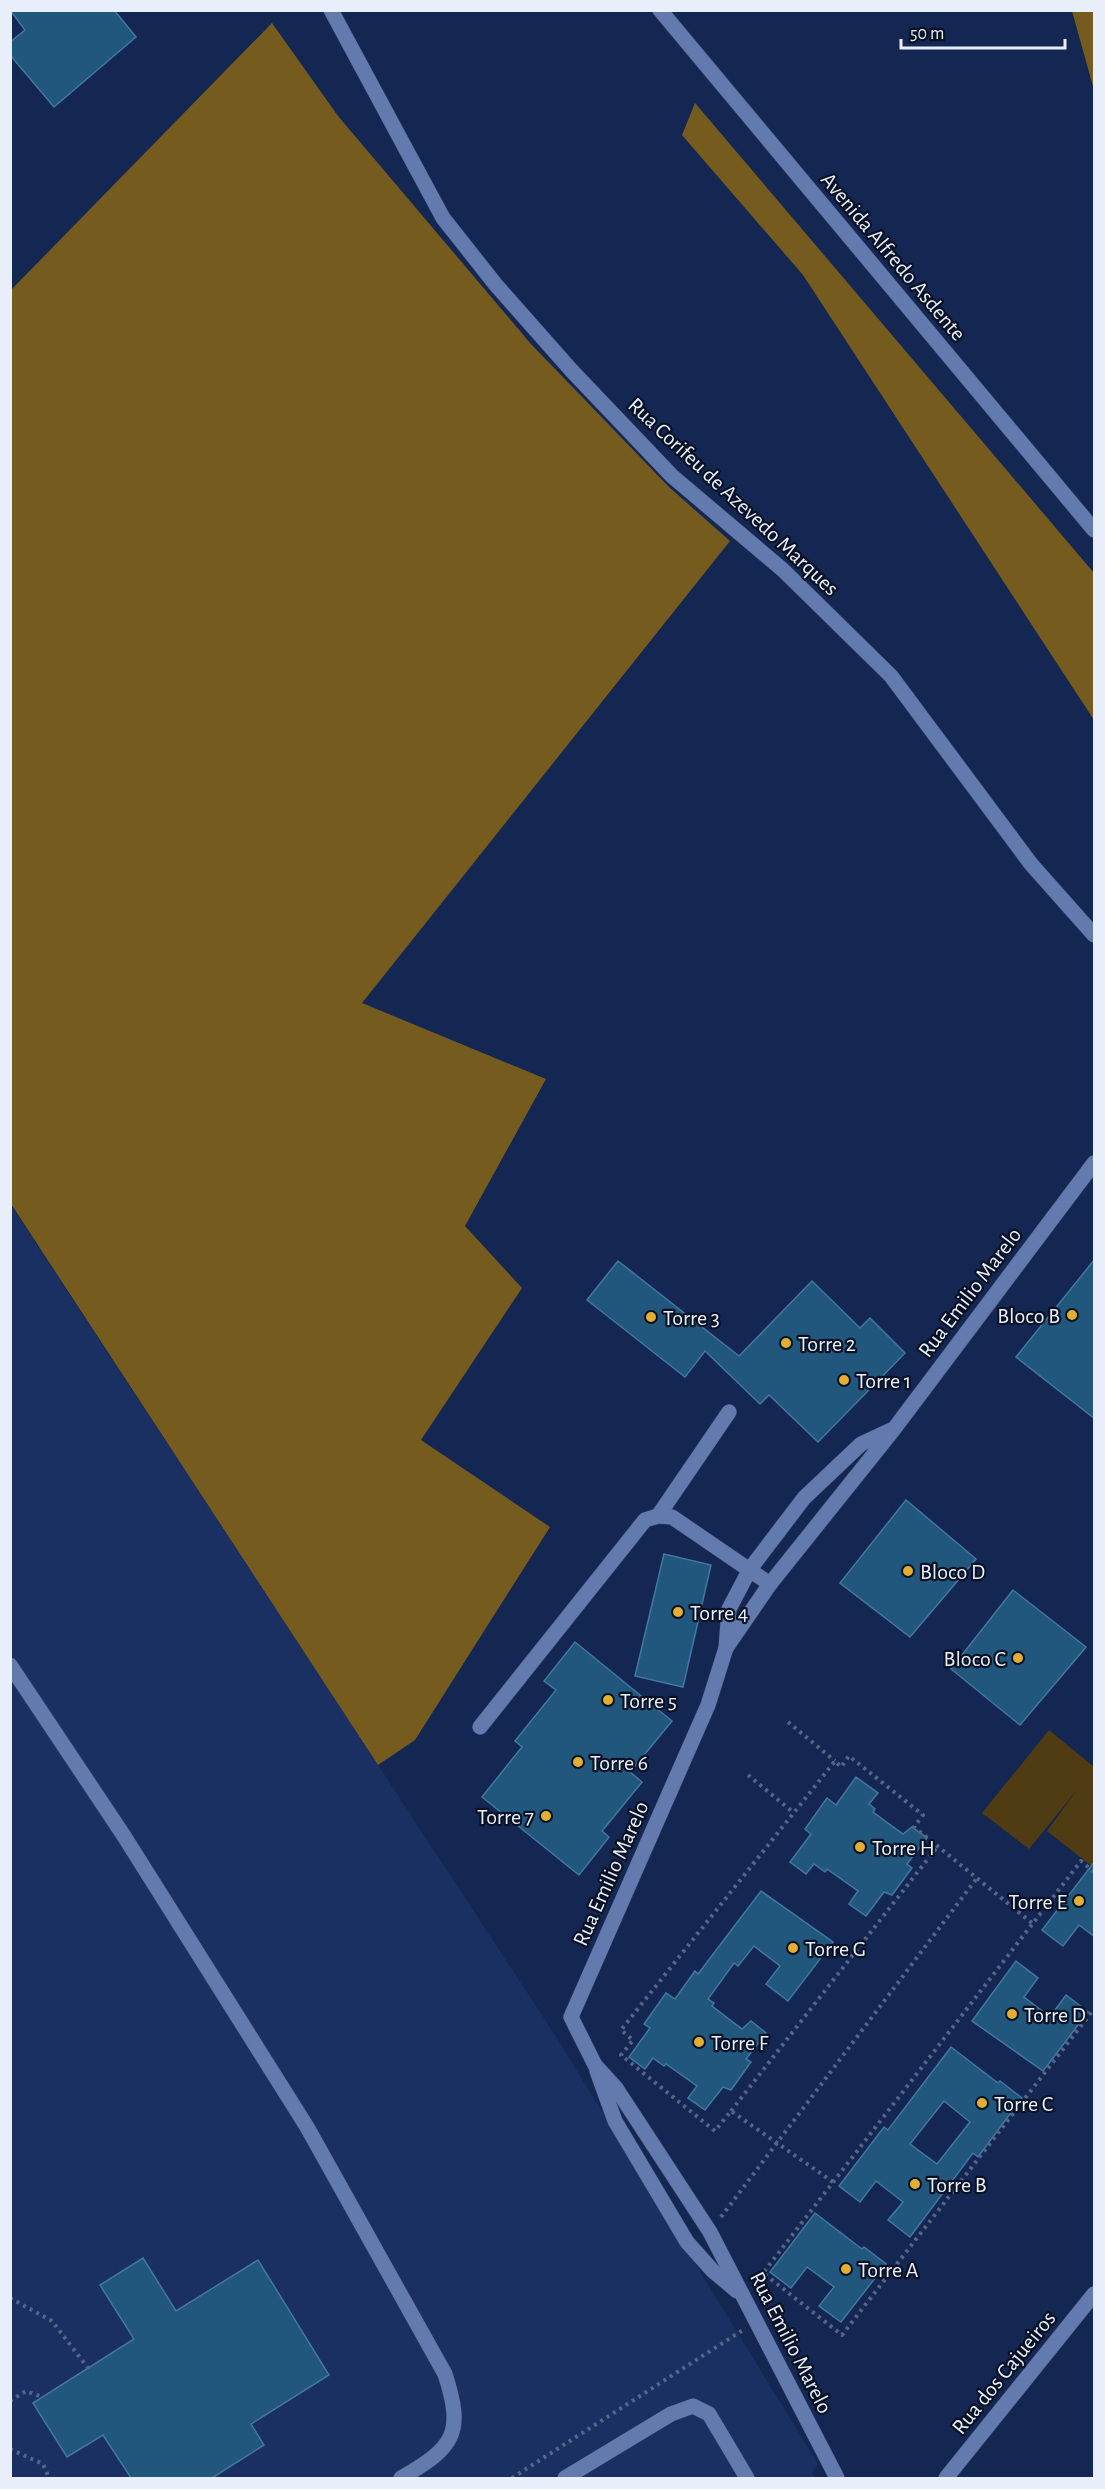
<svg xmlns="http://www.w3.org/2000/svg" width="1105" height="2489" font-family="'Alegreya Sans',sans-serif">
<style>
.built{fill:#1a3063}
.green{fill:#4f3c12}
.forest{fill:#765b1e}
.building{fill:#21567d;stroke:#43779f;stroke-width:1.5;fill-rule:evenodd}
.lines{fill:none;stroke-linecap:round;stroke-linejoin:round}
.minor-casing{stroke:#353e62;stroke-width:16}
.path{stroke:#556487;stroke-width:4;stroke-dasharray:3 4.5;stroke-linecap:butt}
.minor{stroke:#627aae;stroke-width:15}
.poi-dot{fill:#e2ae34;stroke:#091225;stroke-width:2}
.labels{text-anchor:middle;stroke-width:4.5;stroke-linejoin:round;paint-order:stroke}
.street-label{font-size:22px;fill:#e8eefa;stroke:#091225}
.poi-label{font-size:22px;fill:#e8eefa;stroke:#091225;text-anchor:start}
</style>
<rect width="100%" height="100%" fill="#142753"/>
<!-- built -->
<path class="built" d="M10,1204L555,2035L818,2464L812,2473L816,2478H11Z"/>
<!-- green -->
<path class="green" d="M1049,1730L1094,1767V1868L1047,1831L1077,1790L1029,1849L982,1813Z"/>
<!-- forest -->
<g class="forest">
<path d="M1072,11H1094V90Z"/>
<path d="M272,23L338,116L531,344L669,487L730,541L362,1003L546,1079L465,1226L522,1288L421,1440L550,1527L415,1740L378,1765L11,1204V290Z"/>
<path d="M695,103L1094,573V720L803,275L682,135Z"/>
</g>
<!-- building -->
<g class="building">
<path d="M10,10H114L136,37L54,107L10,55V42L25,30Z"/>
<path d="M1095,1259V1419L1016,1357Z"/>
<path d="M618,1261L739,1356L812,1281L860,1328L870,1318L905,1353L818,1442L769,1395L760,1404L705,1351L685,1377L587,1300Z"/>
<path d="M906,1500L976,1559L910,1637L840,1583Z"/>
<path d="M664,1554L711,1565L683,1687L635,1676Z"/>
<path d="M1013,1590L1086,1647L1020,1725L951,1669Z"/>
<path d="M575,1642L672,1721L630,1772L642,1782L602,1831L609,1837L579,1875L482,1797L522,1747L515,1741L556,1690L544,1681Z"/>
<path d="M856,1777L878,1793L869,1804L875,1809L873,1812L903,1834L912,1827L927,1838L907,1864L912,1868L892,1895L884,1892L866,1916L849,1904L858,1891L827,1869L825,1872L814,1864L806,1874L790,1862L811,1834L805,1829L827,1798L836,1805Z"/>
<path d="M1095,1861V1937L1079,1925L1063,1946L1042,1930Z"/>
<path d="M761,1891L833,1942L788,2001L766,1984L780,1966L754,1946L738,1966L734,1963L708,1999L714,2003L712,2006L742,2029L751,2021L766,2033L746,2059L751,2062L731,2090L723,2087L705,2110L688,2098L697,2086L666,2064L664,2066L653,2058L645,2069L629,2057L650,2028L644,2024L666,1993L675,1999L695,1971L698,1974Z"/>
<path d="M1016,1961L1038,1978L1024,1997L1050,2017L1066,1995L1088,2012L1043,2071L972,2021Z"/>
<path d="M951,2047L998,2083L1000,2081L1022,2098L978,2157L973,2153L910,2237L888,2220L903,2202L876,2181L860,2202L839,2186L884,2127L888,2130ZM944,2101L970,2122L937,2164L910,2144Z"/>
<path d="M815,2213L862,2249L864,2247L886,2264L841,2322L819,2306L834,2287L807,2267L791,2288L770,2272Z"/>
<path d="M143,2258L176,2311L258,2260L329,2375L251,2424L264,2445L212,2478H131L103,2435L67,2457L33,2403L134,2339L100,2285Z"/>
</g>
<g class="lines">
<!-- minor casing -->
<g class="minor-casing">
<g id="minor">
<path d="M331,10L443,218L496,285L572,371L672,476L783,570L891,676L1031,864L1094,935"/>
<path d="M660,10L1094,530"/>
<path d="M658,1516L729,1412"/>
<path d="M726,1648L729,1609L750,1569L804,1498L861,1444L891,1430"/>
<path d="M10,1665L124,1836L307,2127L445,2374C464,2433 455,2447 401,2478"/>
<path d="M480,1727L645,1520L658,1516L672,1517L770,1584"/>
<path d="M597,2071L615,2121L687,2242L712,2270L737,2291"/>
<path d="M565,2478L671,2414L693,2406L709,2414L747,2478"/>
<path d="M837,2478L710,2232L616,2088L595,2065L571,2017L708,1705L726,1648L770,1584L894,1429L1094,1163"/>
<path d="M946,2478L1094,2294"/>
</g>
</g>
<!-- path -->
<g class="path">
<path d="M788,1722L835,1761"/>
<path d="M748,1775L794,1813"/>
<path d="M1094,1872L1081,1861L763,2273L842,2335L1094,2009"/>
<path d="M731,2111L938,1846"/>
<path d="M833,2182L731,2111L715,2131L621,2055L633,2040L621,2030L835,1761L841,1767L849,1756L923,1815L914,1827L1032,1923"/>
<path d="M721,2217L977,1878"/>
<path d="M10,2298L52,2321L88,2368"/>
<path d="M10,2401L26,2391L42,2397"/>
<path d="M10,2449L43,2464L49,2478"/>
<path d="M512,2478L743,2330"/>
</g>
<!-- minor -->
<use href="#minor" class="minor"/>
</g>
<!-- markers -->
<g class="poi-dot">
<circle cx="1072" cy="1315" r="6"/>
<circle cx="651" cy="1317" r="6"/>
<circle cx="786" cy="1343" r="6"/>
<circle cx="844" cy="1380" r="6"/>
<circle cx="908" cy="1571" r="6"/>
<circle cx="678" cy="1612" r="6"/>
<circle cx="1018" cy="1658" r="6"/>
<circle cx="608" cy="1700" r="6"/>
<circle cx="578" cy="1762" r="6"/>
<circle cx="546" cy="1816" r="6"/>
<circle cx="860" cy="1847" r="6"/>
<circle cx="1079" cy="1901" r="6"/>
<circle cx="793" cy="1948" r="6"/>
<circle cx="1012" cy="2014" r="6"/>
<circle cx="699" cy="2042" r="6"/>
<circle cx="982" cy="2103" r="6"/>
<circle cx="915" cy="2184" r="6"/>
<circle cx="846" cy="2269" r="6"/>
</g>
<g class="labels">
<!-- street labels -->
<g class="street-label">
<text transform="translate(894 256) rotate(50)" y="8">Avenida Alfredo Asdente</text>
<text transform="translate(734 496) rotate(43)" y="8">Rua Corifeu de Azevedo Marques</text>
<text transform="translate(969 1292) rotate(-53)" y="8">Rua Emilio Marelo</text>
<text transform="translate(610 1873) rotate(-66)" y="8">Rua Emilio Marelo</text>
<text transform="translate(792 2342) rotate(63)" y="8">Rua Emilio Marelo</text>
<text transform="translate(1003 2372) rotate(-51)" y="8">Rua dos Cajueiros</text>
</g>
<!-- poi labels -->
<g class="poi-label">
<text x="1060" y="1323" text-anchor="end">Bloco B</text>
<text x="663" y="1325">Torre 3</text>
<text x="798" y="1351">Torre 2</text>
<text x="856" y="1388">Torre 1</text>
<text x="920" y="1579">Bloco D</text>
<text x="690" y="1620">Torre 4</text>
<text x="1006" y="1666" text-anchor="end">Bloco C</text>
<text x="620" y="1708">Torre 5</text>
<text x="590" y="1770">Torre 6</text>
<text x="534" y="1824" text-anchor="end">Torre 7</text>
<text x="872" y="1855">Torre H</text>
<text x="1067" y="1909" text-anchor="end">Torre E</text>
<text x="805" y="1956">Torre G</text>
<text x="1024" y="2022">Torre D</text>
<text x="711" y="2050">Torre F</text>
<text x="994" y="2111">Torre C</text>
<text x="927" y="2192">Torre B</text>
<text x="858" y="2277">Torre A</text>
</g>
</g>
<!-- border -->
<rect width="1105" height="2489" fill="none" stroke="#e8eefa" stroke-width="24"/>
<!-- scale -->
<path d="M901 39v9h164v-9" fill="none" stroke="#e8eefa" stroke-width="3"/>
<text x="910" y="39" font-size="18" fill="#e8eefa" stroke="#091225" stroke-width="4.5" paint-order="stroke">50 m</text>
</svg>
